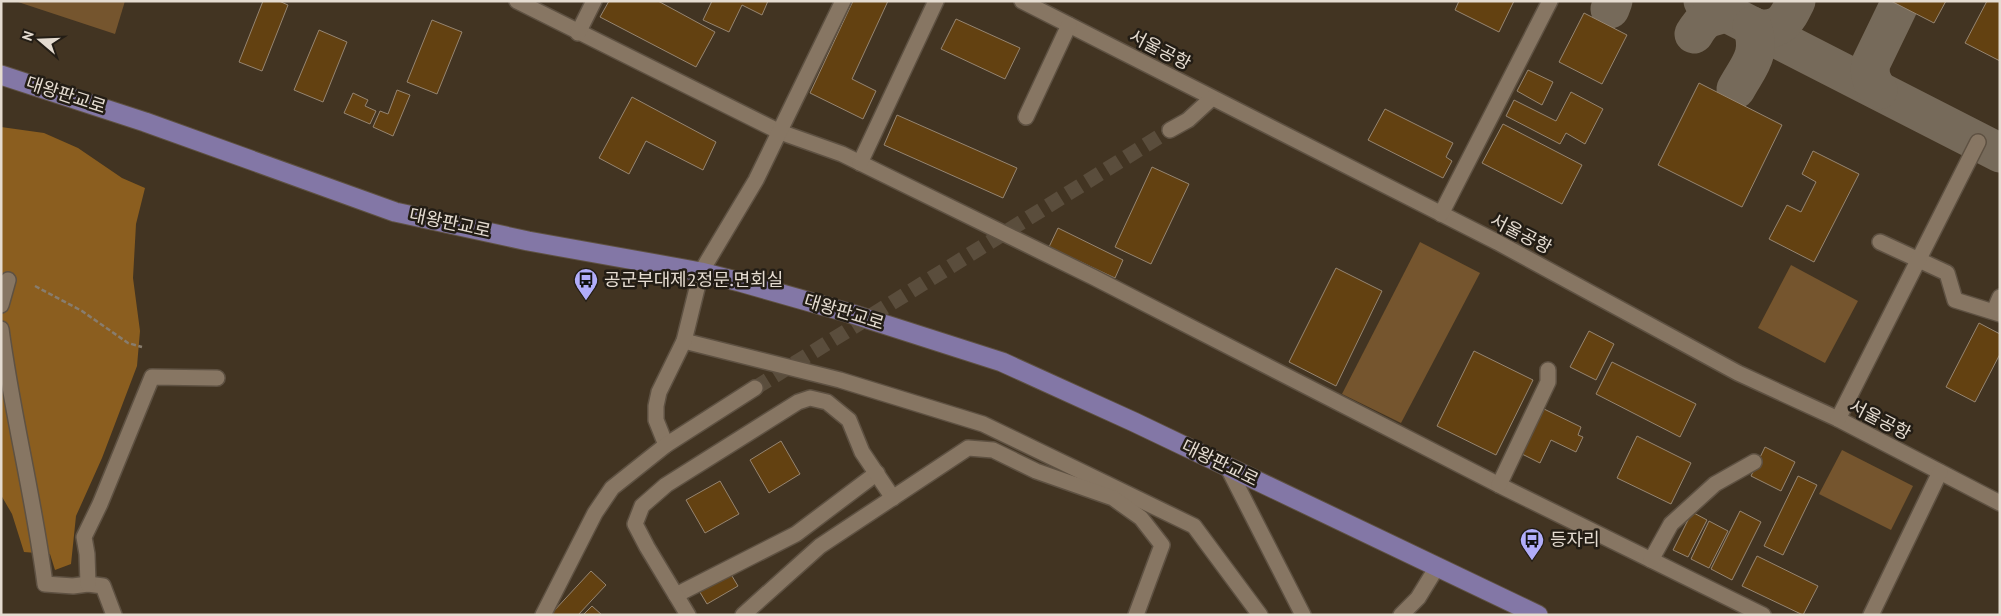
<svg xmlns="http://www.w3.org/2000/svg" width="2001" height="616" font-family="'PT Sans','Noto Sans KR',sans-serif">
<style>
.green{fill:#75552e}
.forest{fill:#8b5e1f}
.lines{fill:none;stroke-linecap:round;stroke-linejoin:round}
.taxiway{stroke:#766a5a;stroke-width:39}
.building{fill:#634111;stroke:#968571}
.minor-tunnel{stroke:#5a4d3c;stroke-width:15;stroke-dasharray:15 8;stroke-linecap:butt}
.minor-casing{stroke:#5e5142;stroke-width:18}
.major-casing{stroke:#5e5142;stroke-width:21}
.path{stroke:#887d6e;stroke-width:2.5;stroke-dasharray:5 2.5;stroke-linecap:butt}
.minor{stroke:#877663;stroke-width:15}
.major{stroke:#8377a6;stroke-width:19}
.labels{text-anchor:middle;stroke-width:5;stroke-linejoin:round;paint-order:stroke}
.street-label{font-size:18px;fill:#e5dcd1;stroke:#231d15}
.poi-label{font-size:18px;fill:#e5dcd1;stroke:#231d15;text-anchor:start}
</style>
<rect width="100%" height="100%" fill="#423422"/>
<!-- green -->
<g class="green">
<path d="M15,1H125L115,34Z"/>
<path d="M1420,242L1480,273L1401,423L1342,394Z"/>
<path d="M1791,265L1858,301L1825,363L1758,328Z"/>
<path d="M1842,450L1913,486L1891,530L1819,494Z"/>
</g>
<!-- forest -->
<path class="forest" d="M1,127L44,133L78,148L122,178L145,188L136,224L133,278L140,331L137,366L102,458L76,516L71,564L55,570L50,554L24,552L12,514L1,495Z"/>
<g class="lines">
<!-- taxiway -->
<g class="taxiway">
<path d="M1703,1L2000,153"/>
<path d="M1610,9L1613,1"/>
<path d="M1758,29C1782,30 1786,21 1796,1"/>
<path d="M1694,34C1704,17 1708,18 1726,13"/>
<path d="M1736,89C1749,65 1762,55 1752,26"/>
<path d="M1878,90C1871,81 1869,74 1871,63L1901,1"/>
</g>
</g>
<!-- building -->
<g class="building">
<path d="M263,1H279L288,5L262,71L239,62Z"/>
<path d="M609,1H658L715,32L696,67L600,17Z"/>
<path d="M712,1H768L762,15L742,5L729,32L703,20Z"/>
<path d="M853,1H888L852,79L876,91L863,119L810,93Z"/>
<path d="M1459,1H1514L1499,32L1455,10Z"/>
<path d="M1891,1H1946L1934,23Z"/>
<path d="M1987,1H2000V61L1965,43Z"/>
<path d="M1584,13L1627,35L1602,84L1559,62Z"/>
<path d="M956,19L1020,48L1005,79L941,49Z"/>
<path d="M432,20L462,32L437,94L407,82Z"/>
<path d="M319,30L347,42L323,102L294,90Z"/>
<path d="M1528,70L1553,82L1542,105L1517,91Z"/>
<path d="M1699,83L1782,125L1742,207L1658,165Z"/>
<path d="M397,90L410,95L393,136L373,127L380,111L388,114Z"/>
<path d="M1571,92L1603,109L1585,144L1566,133L1560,144L1506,116L1514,100L1556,121Z"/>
<path d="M353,93L368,100L365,106L376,111L370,124L344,113Z"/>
<path d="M632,97L716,142L703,170L646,141L629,174L599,158Z"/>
<path d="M1385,109L1453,143L1446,157L1452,161L1443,178L1368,140Z"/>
<path d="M897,115L1017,168L1003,198L884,145Z"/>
<path d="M1503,124L1582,165L1562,204L1482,163Z"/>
<path d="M1813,151L1859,174L1814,262L1769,239L1787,205L1801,212L1816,182L1802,174Z"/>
<path d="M1152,167L1189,184L1151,264L1115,247Z"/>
<path d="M1058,228L1123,260L1115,278L1049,247Z"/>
<path d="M1336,268L1382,291L1336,386L1289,362Z"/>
<path d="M1979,323L2000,334V354L1975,402L1946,387Z"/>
<path d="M1589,331L1614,344L1596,380L1570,367Z"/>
<path d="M1474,351L1533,380L1496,455L1437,426Z"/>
<path d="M1612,362L1696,404L1680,437L1596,394Z"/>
<path d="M1544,409L1581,427L1578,435L1583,437L1576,452L1551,440L1540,463L1522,454Z"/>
<path d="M1637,436L1691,463L1671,504L1617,478Z"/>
<path d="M781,441L800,474L769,493L750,460Z"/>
<path d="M1765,447L1795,462L1781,491L1751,476Z"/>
<path d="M1798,476L1817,485L1783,555L1764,546Z"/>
<path d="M720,481L739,514L705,533L686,500Z"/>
<path d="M1740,511L1761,522L1732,580L1711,569Z"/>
<path d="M1692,512L1707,520L1688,557L1673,550Z"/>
<path d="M1709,521L1728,531L1709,568L1691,559Z"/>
<path d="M1757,556L1818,586L1803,615L1742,586Z"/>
<path d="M591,571L606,585L578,615H554L552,613Z"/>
<path d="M729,571L738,586L707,604L698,589Z"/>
<path d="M592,606L602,615H583Z"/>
</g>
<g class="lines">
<!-- minor-tunnel -->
<path class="minor-tunnel" d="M755,388L1170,130"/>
<!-- minor casing -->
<g class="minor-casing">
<g id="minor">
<path d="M517,1L780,132L842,154L1093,277L1505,488L1763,615"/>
<path d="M1022,1L1497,242L1738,373L1838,419L2000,503"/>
<path d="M578,33L594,1"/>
<path d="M1026,117L1069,25"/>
<path d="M1170,130L1188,120L1212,98"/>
<path d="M860,163L936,1"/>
<path d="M1441,214L1550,1"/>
<path d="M1880,242L1947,273L1955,300L2000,314"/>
<path d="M1,305L8,280"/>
<path d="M1994,311L2000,297"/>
<path d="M1,329C12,414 34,498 45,584L73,586L88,584L103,586L114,615"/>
<path d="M684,341L840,380L983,424L1194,526L1260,615"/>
<path d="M1838,419L1978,142"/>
<path d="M666,445L656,420V406L659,392L684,341L701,272L756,180L843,1"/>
<path d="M1227,466L1303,615"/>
<path d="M1499,485L1548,382V370"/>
<path d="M1651,560L1671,524L1715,484L1754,462"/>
<path d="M88,584L87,554L84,537L100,504L152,377L217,378"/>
<path d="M676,595L796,534L877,473"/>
<path d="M543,615L595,513L612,488L666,445L755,388"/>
<path d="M688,615L647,547L635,524L642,506L666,485L798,402L810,398L827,402L849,420L862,452L893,498"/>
<path d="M743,615L820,546L968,448L993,450L1036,471L1113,498L1141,518L1162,545L1136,615"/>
<path d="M1401,615L1418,598L1437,567"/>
<path d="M1871,615L1940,472"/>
</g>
</g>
<!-- major casing -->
<g class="major-casing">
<path id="major" d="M1,75L145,122L395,212L528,241L701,272L740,282L849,313L1002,362L1134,422L1538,615"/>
</g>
<!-- path -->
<path class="path" d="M35,286L82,311L128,343L142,347"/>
<!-- minor -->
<use href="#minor" class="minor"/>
<!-- major -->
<use href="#major" class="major"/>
</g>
<!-- icons -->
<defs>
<g id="bus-pin" transform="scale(1.25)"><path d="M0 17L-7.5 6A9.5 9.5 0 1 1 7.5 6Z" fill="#b1adfa" stroke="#231d15"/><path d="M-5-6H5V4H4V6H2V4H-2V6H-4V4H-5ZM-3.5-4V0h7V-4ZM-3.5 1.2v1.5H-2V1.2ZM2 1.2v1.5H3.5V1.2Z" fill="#111"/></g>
</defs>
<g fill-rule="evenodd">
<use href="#bus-pin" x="586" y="280"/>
<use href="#bus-pin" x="1532" y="540"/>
</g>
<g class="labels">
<!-- street labels -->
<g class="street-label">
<text transform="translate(1160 50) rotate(27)" y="6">서울공항</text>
<text transform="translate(66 95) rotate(18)" y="6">대왕판교로</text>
<text transform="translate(450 223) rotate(12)" y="6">대왕판교로</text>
<text transform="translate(1521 234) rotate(27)" y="6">서울공항</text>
<text transform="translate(844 312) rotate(17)" y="6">대왕판교로</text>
<text transform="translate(1880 420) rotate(27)" y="6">서울공항</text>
<text transform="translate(1220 463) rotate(26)" y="6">대왕판교로</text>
</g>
<!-- poi labels -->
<g class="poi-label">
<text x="604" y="286">공군부대제2정문.면회실</text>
<text x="1550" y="546">등자리</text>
</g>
</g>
<!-- border -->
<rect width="2001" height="616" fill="none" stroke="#e5dcd1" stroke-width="5"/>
<!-- north arrow -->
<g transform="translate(40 40) rotate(289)" stroke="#231d15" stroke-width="4" paint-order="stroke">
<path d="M0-4L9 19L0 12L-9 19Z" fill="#e5dcd1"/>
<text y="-8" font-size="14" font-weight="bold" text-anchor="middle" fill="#e5dcd1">N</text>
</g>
</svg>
